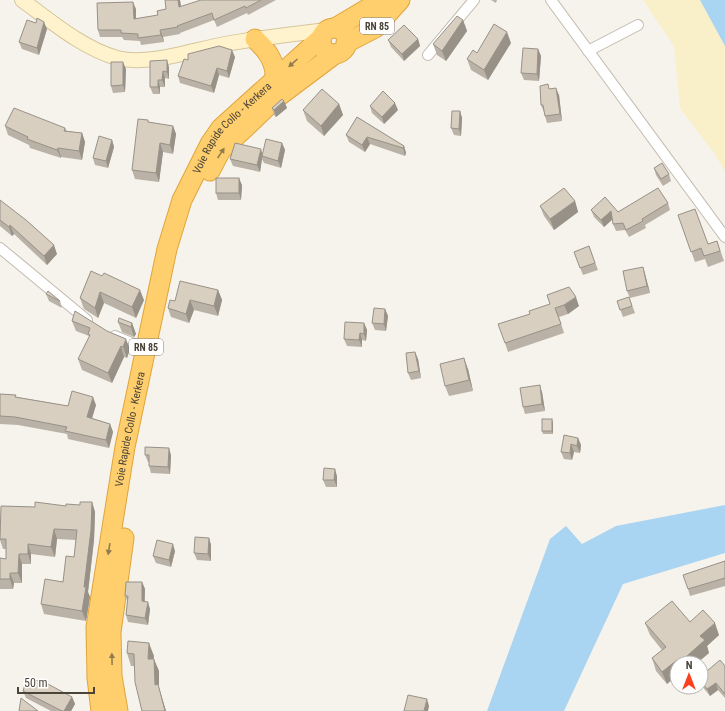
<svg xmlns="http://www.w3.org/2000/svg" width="725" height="711" font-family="'Roboto Condensed',sans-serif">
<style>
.sand{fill:#f9efc9}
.water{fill:#a9d4f2}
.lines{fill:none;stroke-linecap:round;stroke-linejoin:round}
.street-casing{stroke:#c2bbae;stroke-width:12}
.secondary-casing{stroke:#d6c79b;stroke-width:16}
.highway-casing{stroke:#e0a43c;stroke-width:21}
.street{stroke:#fff;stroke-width:10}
.secondary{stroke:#fff3cd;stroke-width:14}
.highway{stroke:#ffcf6e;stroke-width:19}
.wall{fill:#bab2a6}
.shaded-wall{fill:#979187}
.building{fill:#d8cfc1;stroke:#979187}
.oneway{fill:#937c4e}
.labels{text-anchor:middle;stroke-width:3.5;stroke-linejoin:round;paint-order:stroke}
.shield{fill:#fff;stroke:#817c74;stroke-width:1}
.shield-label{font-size:10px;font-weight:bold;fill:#4b4439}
.street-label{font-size:11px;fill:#4b4439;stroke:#fff}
</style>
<rect width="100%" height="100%" fill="#f6f3ec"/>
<!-- sand -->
<path class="sand" d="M643,0H700L725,46V171L714,153L680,108L674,46Z"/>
<!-- water -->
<g class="water">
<path d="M700,0H725V46Z"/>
<path d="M725,505V553L623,584L564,711H487L550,539L566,526L582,544L616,526Z"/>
</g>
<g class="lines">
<!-- street casing -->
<g class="street-casing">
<g id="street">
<path d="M551,0L725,237"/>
<path d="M588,51L638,25"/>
<path d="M428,55L474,0"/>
<path d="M0,248L87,320"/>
<path d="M115,336L146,349"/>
</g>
</g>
<!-- secondary casing -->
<g class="secondary-casing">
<path id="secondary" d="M22,0C51,21 82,48 117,58C149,66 193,50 225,44C259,38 293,34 327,30"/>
</g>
<!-- highway casing -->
<g class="highway-casing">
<g id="highway">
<path d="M335,28L382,0"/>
<circle cx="334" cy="41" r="13"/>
<path d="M255,39C267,50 276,62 275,79"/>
<path d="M346,43L375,28L400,0"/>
<path d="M210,171L221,150L248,125L275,99L335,54"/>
<path id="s1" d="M101,711L97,678L96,627L125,447L167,249L182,200L210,144L221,128L322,37"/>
<path d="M118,711L112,676L111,632L124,538"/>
</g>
</g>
<!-- street -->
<use href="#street" class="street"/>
<!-- secondary -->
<use href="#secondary" class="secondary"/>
<!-- highway -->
<use href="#highway" class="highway"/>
</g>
<!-- wall -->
<g class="wall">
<path d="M165,0H180L181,7L201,0H276L248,15L247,13L217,27L214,20L180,33V34L163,37L164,42L141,45L140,41L124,40L122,37H100L98,30L136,9V19L158,15L157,11L166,9Z"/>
<path d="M491,0H497L496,3Z"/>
<path d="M463,20L467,31L446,61L437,55L433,44Z"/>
<path d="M47,29L39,55L22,49L19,42Z"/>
<path d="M418,39L420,46L404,61L391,47L388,40Z"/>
<path d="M511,43L488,80L471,70L467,59L477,53Z"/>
<path d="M538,49L541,56L539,81L524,80L521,73Z"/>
<path d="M235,57L229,78L219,75L214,93L180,83L178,76L188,60Z"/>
<path d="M150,61L169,67V79L165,78V87H160V94H153L150,87Z"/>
<path d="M126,69L125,92L113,93L111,86Z"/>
<path d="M549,89L559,95L562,121L547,123L545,116L544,112L541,105Z"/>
<path d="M284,101L287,108L276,117L274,115L272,108Z"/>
<path d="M339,104L343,115L324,136L307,121L303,110Z"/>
<path d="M370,106L398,110L384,124L372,113Z"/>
<path d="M460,111L462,118L461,136L454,135L451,128Z"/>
<path d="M357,117L404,146L406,153L405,156L370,144L365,152L349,142L346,135Z"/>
<path d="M149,122L173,126L176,134L173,154L163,152L159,182L135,179L132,170Z"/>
<path d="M5,126L65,128L67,131L82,133L85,142L82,160L61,157V158L30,148L29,145L8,135Z"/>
<path d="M112,140L114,147L108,168L95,165L93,158Z"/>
<path d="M282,143L285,150L281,168L264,163L262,159L260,172L233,166L230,159L262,153Z"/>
<path d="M654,168L669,174L671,181L663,186L656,175Z"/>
<path d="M242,185L241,200H218L216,193Z"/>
<path d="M0,200L57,254L47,265L14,234L12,236L0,226Z"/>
<path d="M575,201L578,212L554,230L544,216L540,206Z"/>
<path d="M668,203L670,210L645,225L646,228L629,237L625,230L616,231L613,224V219L604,227L594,217L591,210L618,212Z"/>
<path d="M678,215L708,244L717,241L724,261L708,267L705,259L695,262Z"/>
<path d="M589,246L598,270L583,275L574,252Z"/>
<path d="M643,267L645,274L650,293L630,298L627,291Z"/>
<path d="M91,271L144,300L136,318L104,303L98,318L84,309L80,298Z"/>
<path d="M218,290L222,300L218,316L194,310L189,323L171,317L168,308L175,301Z"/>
<path d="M46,294L60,301L62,308L49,301Z"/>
<path d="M629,297L635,313L623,317L617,301Z"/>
<path d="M550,304L579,306L568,314L559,317L564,333L508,352L505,343L530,314Z"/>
<path d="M385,309L388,316L386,331L375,330L372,323Z"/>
<path d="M75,311L130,349L127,358L124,357L112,383L82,370L78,359L89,337V336L76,331L72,321Z"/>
<path d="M118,322L132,323L136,334L134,337L122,332Z"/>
<path d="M364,323L367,330L366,341L362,340V347L347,346L344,339Z"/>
<path d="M415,352L418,359L421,378L411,380L408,373Z"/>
<path d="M468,369L473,391L449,396L445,386Z"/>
<path d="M542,392L545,411L525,414L523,407Z"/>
<path d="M0,394L68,406L96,405L92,418L110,424L113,432L109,448L68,439L67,434L18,425L0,424Z"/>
<path d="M552,419L553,423V434H543L542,431Z"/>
<path d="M578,438L581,445L580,453L574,452L572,460L564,459L561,452Z"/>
<path d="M145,455H171L170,474L151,473L149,466V462H148Z"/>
<path d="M337,476V487H326L323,480Z"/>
<path d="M92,502L95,512L94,540L88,592L90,597L86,621L44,614L41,604L63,582L74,557L76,540L57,539L55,557L31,554V564H22V583H14L13,589H0V558L6,559V549H3L0,540L1,506L35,507L66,506L80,505Z"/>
<path d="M209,538L211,545V561L197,560L194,553Z"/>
<path d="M175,551L171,567L156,563L153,556Z"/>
<path d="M725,561V586L690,596L688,589L713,565Z"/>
<path d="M142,582L145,589V601L150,609L148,625L128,622L126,615L128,602L125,596Z"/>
<path d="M690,622L719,635L707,646L709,653L697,663H677L667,684L656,671L652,658L662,650L650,635L645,623Z"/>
<path d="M127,653L154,656L153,659L159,671V688L166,711H142L134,666H131Z"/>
<path d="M725,666V698L718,690L710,696L701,685V676Z"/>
<path d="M23,691L72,697L75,704L71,711H51L26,698Z"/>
</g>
<!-- shaded-wall -->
<g class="shaded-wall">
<path d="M178,0H180L182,14L179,7Z"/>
<path d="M133,2L136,9V26L134,19Z"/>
<path d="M463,20L467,31L446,61L442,51Z"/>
<path d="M44,22L47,29L39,55L37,48Z"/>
<path d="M160,30L163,37L164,42L161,35Z"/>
<path d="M507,32L511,43L488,80L484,70Z"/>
<path d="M418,39L420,46L404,61L402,54Z"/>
<path d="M538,49L541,56L539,81L537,74Z"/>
<path d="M232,50L235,57L229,78L227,71Z"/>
<path d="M167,60L169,67V79L167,72Z"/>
<path d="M123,62L126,69L125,92L123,85Z"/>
<path d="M217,68L219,75L214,93L211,86Z"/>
<path d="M163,71L165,78V87L162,80Z"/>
<path d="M158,80L160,87V94L158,87Z"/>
<path d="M556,88L559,95L562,121L560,114Z"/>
<path d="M284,101L287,108L276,117L274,110Z"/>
<path d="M395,103L398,110L384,124L382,117Z"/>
<path d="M339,104L343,115L324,136L321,126Z"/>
<path d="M460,111L462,118L461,136L459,129Z"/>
<path d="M173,126L176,134L173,154L170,145Z"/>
<path d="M82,133L85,142L82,160L79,151Z"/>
<path d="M367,137L370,144L365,152L362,145Z"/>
<path d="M112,140L114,147L108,168L106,161Z"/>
<path d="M160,143L163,152L159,182L156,173Z"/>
<path d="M282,143L285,150L281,168L278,161Z"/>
<path d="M404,146L406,153L405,156L403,148Z"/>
<path d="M58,148L61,157V158L57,150Z"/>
<path d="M261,149L263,156H262V159L260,172L257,165Z"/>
<path d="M239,178L242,185L241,200L239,193Z"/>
<path d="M575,201L578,212L554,230L550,219Z"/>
<path d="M611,211L614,218L604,227L601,220Z"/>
<path d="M10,225L14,234L12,236L9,227Z"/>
<path d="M54,245L57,254L47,265L44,256Z"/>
<path d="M643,267L645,274L650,293L647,286Z"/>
<path d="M140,290L144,300L136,318L132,307Z"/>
<path d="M218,290L222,300L218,316L214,306Z"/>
<path d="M100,292L104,303L98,318L95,308Z"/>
<path d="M576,297L579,306L568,314L564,305Z"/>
<path d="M190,300L194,310L189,323L186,314Z"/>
<path d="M385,309L388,316L386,331L384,324Z"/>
<path d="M132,323L136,334L134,337L131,327Z"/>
<path d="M364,323L367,330L366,341L364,334Z"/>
<path d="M360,333L362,340V347L359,340Z"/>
<path d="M126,339L130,349L127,358L123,347Z"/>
<path d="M121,346L124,357L112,383L108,373Z"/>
<path d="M415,352L418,359L421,378L419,371Z"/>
<path d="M464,358L468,369L473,391L469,380Z"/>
<path d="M540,385L542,392L545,411L542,404Z"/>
<path d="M93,397L96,405L90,425L87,417Z"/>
<path d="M552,419L553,423V434L552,431Z"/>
<path d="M110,424L113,432L109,448L106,440Z"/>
<path d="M578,438L581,445L580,453L577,446Z"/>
<path d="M571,444L574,452L572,460L570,453Z"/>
<path d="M169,448L171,455L170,474L168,467Z"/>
<path d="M335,469L337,476V487L334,480Z"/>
<path d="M92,502L95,512L94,540L88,592L90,597L86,621L82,611Z"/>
<path d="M54,529L57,539L55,557L51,547Z"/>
<path d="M209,538L211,545V561L208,554Z"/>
<path d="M28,544L31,554V564L28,554Z"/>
<path d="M173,544L175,551L171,567L169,560Z"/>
<path d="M19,554L22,564V583L18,573Z"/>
<path d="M10,573L14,583L13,589L10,579Z"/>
<path d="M142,582L145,589L144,608L142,601Z"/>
<path d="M148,602L150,609L148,625L145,618Z"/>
<path d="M715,623L719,635L707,646L709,653L697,663H679L700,636Z"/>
<path d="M149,643L154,656L152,671L148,659Z"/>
<path d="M154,659L159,671V688L166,711H165L155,685Z"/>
<path d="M677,660L678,663H677V676L667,684L662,672Z"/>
<path d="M716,683L718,690L710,696L707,689Z"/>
<path d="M72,697L75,704L71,711H64Z"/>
<path d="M427,699L429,706L428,711H424Z"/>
</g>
<!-- building -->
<g class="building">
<path d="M165,0H178L179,7L201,0H261L246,8L245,6L214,20L212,13L177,26L178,27L160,30L161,35L138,38V34L121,33V30H98L97,3L133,2L134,19L158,15L157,11L166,9Z"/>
<path d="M457,16L463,20L442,51L433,44Z"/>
<path d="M37,18L44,22L37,48L19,42L27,20L36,23Z"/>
<path d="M494,24L507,32L484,70L467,59L473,50L477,53Z"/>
<path d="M404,25L418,39L402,54L388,40Z"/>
<path d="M219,46L232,50L227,71L217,68L211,86L178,76L184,59L188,60V54Z"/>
<path d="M523,48L538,49L537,74L521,73Z"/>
<path d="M167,60V72L163,71L162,80H158V87H150V61Z"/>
<path d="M111,62H123V85L111,86Z"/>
<path d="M548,84L549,89L556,88L560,114L545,116L543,105H541L540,86Z"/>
<path d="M322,89L339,104L321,126L303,110Z"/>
<path d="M383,91L395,103L382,117L370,106Z"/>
<path d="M282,99L284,101L274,110L272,108Z"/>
<path d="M14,108L65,128L64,131L82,133L79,151L58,148L57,150L27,139L28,137L5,126Z"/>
<path d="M452,111H460L459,129L451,128Z"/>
<path d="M357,117L404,146L403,148L367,137L362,145L346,135Z"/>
<path d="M138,119L148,120V122L173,126L170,145L160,143L156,173L132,170Z"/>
<path d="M99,136L112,140L106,161L93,158Z"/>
<path d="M266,139L282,143L278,161L262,156Z"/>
<path d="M235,143L261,149L257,165L230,159Z"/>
<path d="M662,163L669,174L661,179L654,168Z"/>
<rect x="216" y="178" width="23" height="15"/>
<path d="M564,188L575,201L550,219L540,206Z"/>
<path d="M658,188L668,203L642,219L643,221L626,230L623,223L613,224L611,211L601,220L591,210L605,197L618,212Z"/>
<path d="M0,200L26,220L54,245L44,256L10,225L9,227L0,220Z"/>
<path d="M695,209L708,244L717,241L720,251L704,256L701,248L691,252L678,215Z"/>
<path d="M589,246L595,263L580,268L574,252Z"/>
<path d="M643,267L647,286L627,291L623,271Z"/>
<path d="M91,271L102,276L104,273L140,290L132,307L100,292L95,308L80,298Z"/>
<path d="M180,281L218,290L214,306L190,300L186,314L168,308L170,300L175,301Z"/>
<path d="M569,287L576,297L564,305L555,308L561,324L505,343L498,324L530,314L529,311L550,304L547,295Z"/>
<path d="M48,291L60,301L46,294Z"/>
<path d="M629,297L632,306L620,310L617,301Z"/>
<path d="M374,308L385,309L384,324L372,323Z"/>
<path d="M75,311L107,331L126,339L123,347L121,346L108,373L78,359L90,335L88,334L90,328L72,321Z"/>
<path d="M119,318L132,323L131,327L118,322Z"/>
<path d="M345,322L364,323V334L360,333L359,340L344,339Z"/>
<path d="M415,352L419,371L408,373L406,353Z"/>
<path d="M464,358L469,380L445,386L440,364Z"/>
<path d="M540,385L542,404L523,407L520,388Z"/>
<path d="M72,391L93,397L87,417L110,424L106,440L65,431L67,427L15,417L0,416V394L16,395L15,397L68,406Z"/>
<rect x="542" y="419" width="10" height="12"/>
<path d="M564,435L578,438L577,446L571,444L570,453L561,452Z"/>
<path d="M145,447L169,448L168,467L149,466V455H145Z"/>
<path d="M324,468L335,469L334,480H323Z"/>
<path d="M35,502L66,506V504L80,505V502H92L91,530L84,587H86L82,611L41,604L45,579L63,582L66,556L74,557L77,530L54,529L51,547L28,544V554H19L18,573H10V579H0V558L6,559V539H0L1,506L35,507Z"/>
<path d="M195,537L209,538L208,554L194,553Z"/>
<path d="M157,540L173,544L169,560L153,556Z"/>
<path d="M725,561V578L688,589L683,575Z"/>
<path d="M126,582H142V601L148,602L145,618L126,615L128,596H125Z"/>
<path d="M672,601L690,622L703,610L715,623L700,636L705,640L679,663L677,660L662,672L652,658L666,647L645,623Z"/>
<path d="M128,641L149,643L148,659H154L155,685L158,684L165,711H142L135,682L134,654L127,653Z"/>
<path d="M720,660L725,666V694L716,683L707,689L701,681V676Z"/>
<path d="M27,678L46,683L72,697L64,711H62L23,691Z"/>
<path d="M408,695L427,699L424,711H404Z"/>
<path d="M21,698L38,711H19Z"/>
</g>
<!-- one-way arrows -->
<defs><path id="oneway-solid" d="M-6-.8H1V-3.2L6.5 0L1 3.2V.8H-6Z"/></defs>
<g class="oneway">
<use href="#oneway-solid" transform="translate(293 63) rotate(138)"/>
<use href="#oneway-solid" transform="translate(221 153) rotate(-56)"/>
<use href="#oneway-solid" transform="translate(109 549) rotate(99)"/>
<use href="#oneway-solid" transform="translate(112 659) rotate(-91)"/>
</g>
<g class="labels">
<!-- shield labels -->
<g class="shield">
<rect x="360" y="18" width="34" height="16" rx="3"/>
<rect x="129" y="339" width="34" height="16" rx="3"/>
</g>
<g class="shield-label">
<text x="377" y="30">RN 85</text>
<text x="146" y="351">RN 85</text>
</g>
<!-- street labels -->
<g class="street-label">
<text dy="4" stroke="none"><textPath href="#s1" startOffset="609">Voie Rapide Collo - Kerkera</textPath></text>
<text dy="4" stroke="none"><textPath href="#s1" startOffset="285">Voie Rapide Collo - Kerkera</textPath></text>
</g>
</g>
<!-- north arrow -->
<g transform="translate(689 675)"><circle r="19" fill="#ffffff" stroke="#b7b4b0"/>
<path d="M0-3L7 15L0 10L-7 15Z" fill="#fc3f1d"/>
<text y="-6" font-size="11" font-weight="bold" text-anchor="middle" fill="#4b4439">N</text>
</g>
<!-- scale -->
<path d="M18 687v6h76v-6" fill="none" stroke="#4b4439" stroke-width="2"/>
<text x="24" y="687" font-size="12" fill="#4b4439" stroke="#ffffff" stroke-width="3" paint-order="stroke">50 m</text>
</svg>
